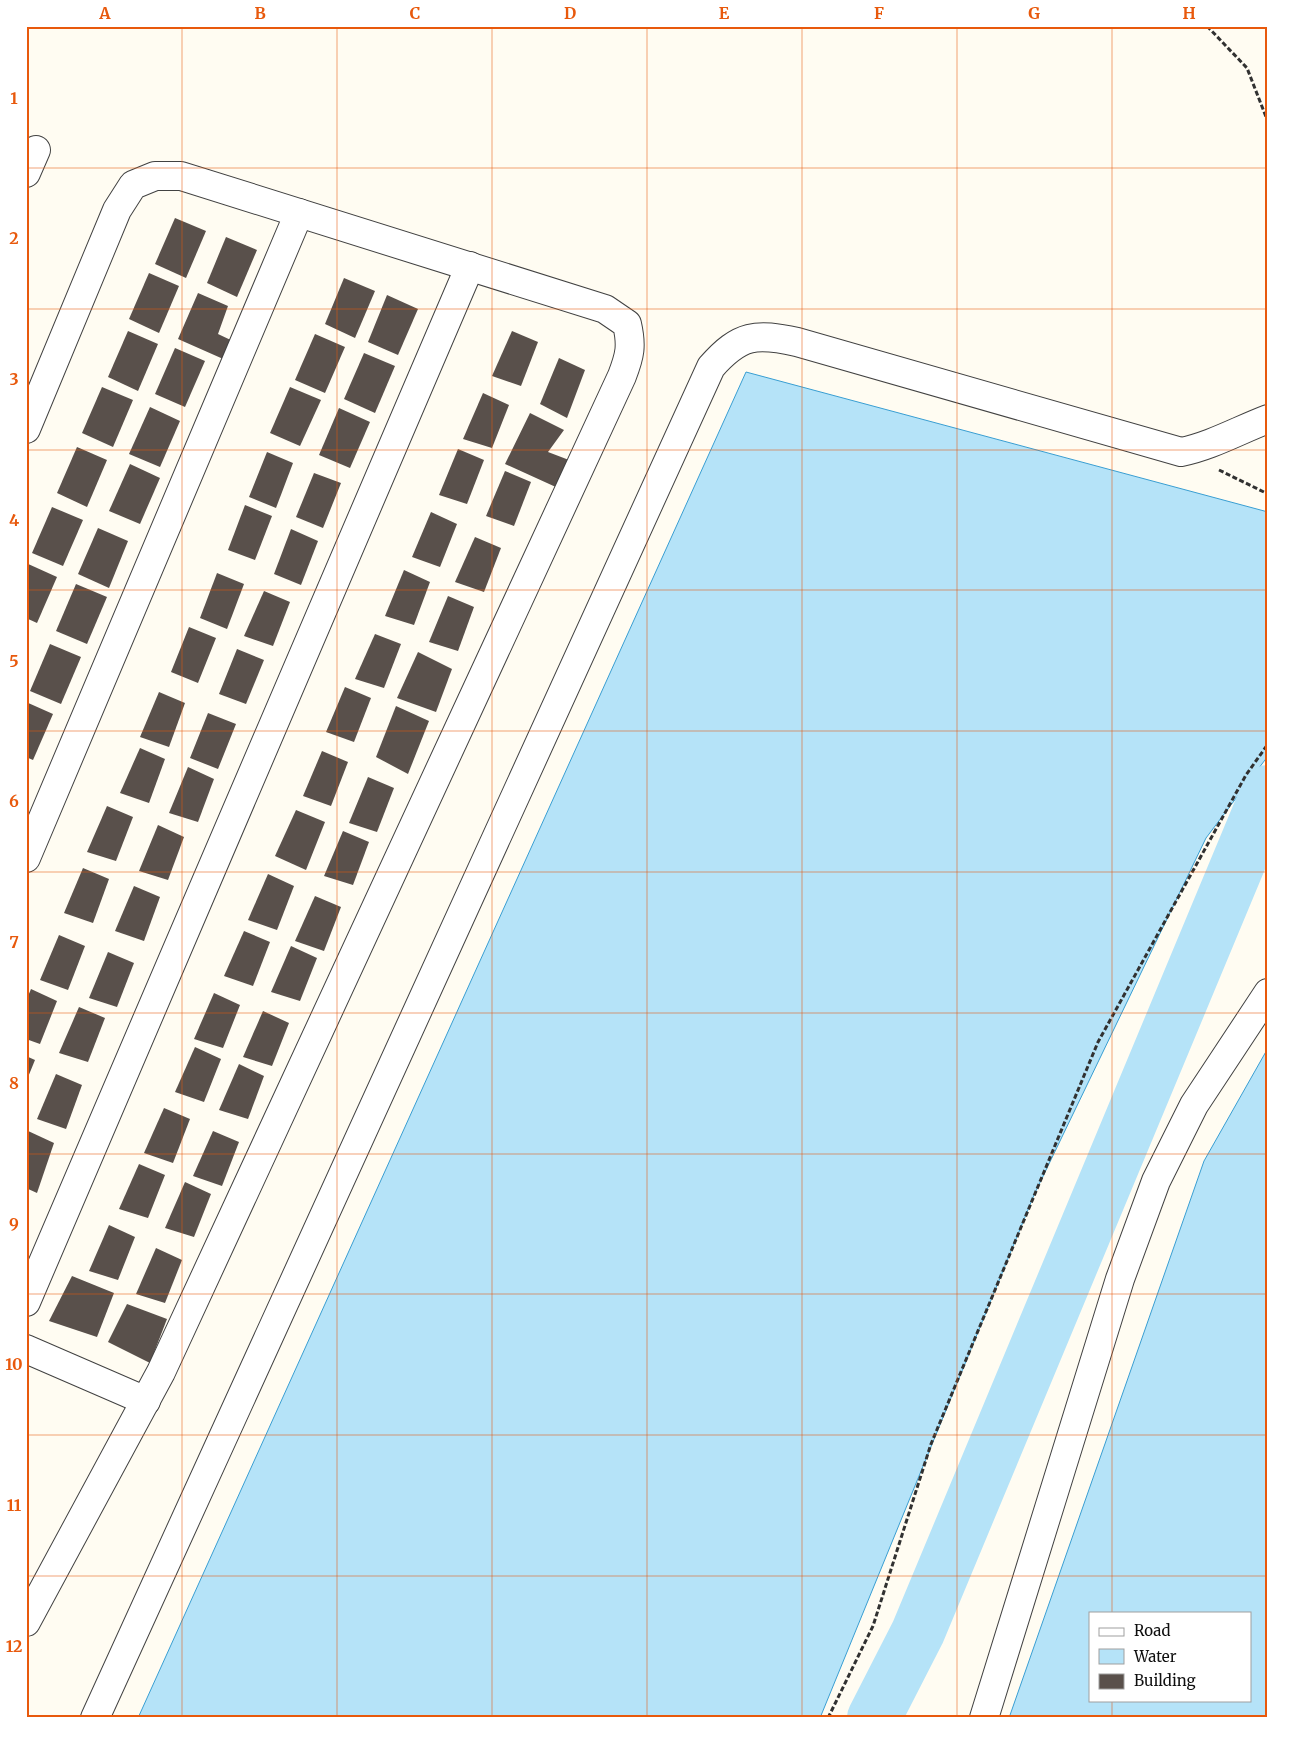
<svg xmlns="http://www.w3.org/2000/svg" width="1294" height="1744" font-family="Merriweather,serif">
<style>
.water{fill:#b5e3f8;stroke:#399ed2;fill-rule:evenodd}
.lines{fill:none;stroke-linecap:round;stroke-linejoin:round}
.river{stroke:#b5e3f8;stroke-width:54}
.building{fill:#59504b}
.minor-casing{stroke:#424242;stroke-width:30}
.path{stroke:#313131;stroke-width:3;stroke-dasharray:5 2.5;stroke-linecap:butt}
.minor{stroke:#fff;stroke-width:28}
.grid{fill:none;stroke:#e8590c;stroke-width:1;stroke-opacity:0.55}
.neatline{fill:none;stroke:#e8590c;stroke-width:2}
.grid-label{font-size:16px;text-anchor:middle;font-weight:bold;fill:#e8590c}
</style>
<rect width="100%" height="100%" fill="#fffcf2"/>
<!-- water -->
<g class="water">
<path d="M746,372L1268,512V756L1206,838L1034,1195L820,1718H138Z"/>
<path d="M1268,1048V1718H1009L1204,1161ZM1090,1613H1250V1700H1090Z"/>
</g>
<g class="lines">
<!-- river -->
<path class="river" d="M874,1718L918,1632L1268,792"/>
</g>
<!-- building -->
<g class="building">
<path d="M175,218L206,231L186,278L155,264Z"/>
<path d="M226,237L257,250L237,297L207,283Z"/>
<path d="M149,273L179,286L159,333L129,319Z"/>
<path d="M344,278L375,291L355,338L325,324Z"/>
<path d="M198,293L228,306L218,334L237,343L230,362L178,339Z"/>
<path d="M387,295L418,309L398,355L368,342Z"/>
<path d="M128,331L158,344L138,391L108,377Z"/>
<path d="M512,331L538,342L521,386L492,376Z"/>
<path d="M315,334L345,347L325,393L295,380Z"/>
<path d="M175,348L205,361L185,407L155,394Z"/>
<path d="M364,353L395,366L375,413L344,399Z"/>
<path d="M559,358L585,370L567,418L540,404Z"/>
<path d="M102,387L133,400L113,447L82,433Z"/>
<path d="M290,387L321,400L300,446L270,433Z"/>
<path d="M483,393L509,405L492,448L463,439Z"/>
<path d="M150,407L180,421L160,467L129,454Z"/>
<path d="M339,408L370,422L350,468L319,455Z"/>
<path d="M530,413L564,430L548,452L569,460L558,488L505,464Z"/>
<path d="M77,447L107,460L87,507L57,493Z"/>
<path d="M458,449L484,460L467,504L439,495Z"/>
<path d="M267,452L293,463L276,508L249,497Z"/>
<path d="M130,464L160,478L140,524L109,511Z"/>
<path d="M505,471L531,482L514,526L486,516Z"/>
<path d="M314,473L341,483L323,528L296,517Z"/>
<path d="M245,505L272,516L255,560L228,550Z"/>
<path d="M52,507L83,520L63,566L32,553Z"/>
<path d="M431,512L457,524L440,567L412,557Z"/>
<path d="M98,528L128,541L109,588L78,574Z"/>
<path d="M291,529L318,541L301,585L274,574Z"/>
<path d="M475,537L501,548L484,592L455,582Z"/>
<path d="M26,563L57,577L37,623L26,618Z"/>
<path d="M404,570L430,582L414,625L385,616Z"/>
<path d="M217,573L244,584L227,629L200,618Z"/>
<path d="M76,584L107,597L87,644L56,631Z"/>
<path d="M264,591L290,602L273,646L244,636Z"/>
<path d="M448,596L474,607L458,651L429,642Z"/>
<path d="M189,627L216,638L198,683L171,672Z"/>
<path d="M375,634L401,644L384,688L355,679Z"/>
<path d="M50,644L81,657L61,704L30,691Z"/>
<path d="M237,649L264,660L246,704L219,694Z"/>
<path d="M418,652L452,669L436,712L397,698Z"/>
<path d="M345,687L371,698L354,742L326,732Z"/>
<path d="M159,692L185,703L169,747L140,737Z"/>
<path d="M26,702L53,714L33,760L26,757Z"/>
<path d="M396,706L429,721L408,774L376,757Z"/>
<path d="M208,713L236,724L218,769L190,758Z"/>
<path d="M140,748L165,759L149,803L120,793Z"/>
<path d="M322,751L348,762L331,806L303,796Z"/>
<path d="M188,767L214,779L198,822L169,813Z"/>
<path d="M368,777L394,788L377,832L349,823Z"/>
<path d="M107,806L133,817L116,861L87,852Z"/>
<path d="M296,810L325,822L306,870L275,856Z"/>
<path d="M158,825L184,837L168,880L139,871Z"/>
<path d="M343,831L369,842L353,885L324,876Z"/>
<path d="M83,868L109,879L93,923L64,913Z"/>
<path d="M268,874L294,886L277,930L248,920Z"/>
<path d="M134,886L160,897L144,941L115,931Z"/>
<path d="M315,896L341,907L324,951L295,941Z"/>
<path d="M244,931L270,942L253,986L224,976Z"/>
<path d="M59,935L85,946L68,990L40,980Z"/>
<path d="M291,946L317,958L300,1001L271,992Z"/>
<path d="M108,952L134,963L117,1007L89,998Z"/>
<path d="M31,989L57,1001L40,1044L26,1039V1001Z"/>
<path d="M214,993L240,1005L223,1048L194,1039Z"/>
<path d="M79,1007L105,1018L88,1062L59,1053Z"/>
<path d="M263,1011L289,1023L272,1066L243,1057Z"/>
<path d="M195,1047L221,1059L204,1102L175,1092Z"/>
<path d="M26,1056L35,1060L26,1082Z"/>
<path d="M239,1064L264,1076L248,1119L219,1110Z"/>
<path d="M56,1074L82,1085L66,1129L37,1119Z"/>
<path d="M164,1108L190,1119L173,1163L144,1153Z"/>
<path d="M26,1130L54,1143L37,1193L26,1188Z"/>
<path d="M213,1131L239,1142L222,1186L193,1176Z"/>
<path d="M139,1164L165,1175L148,1218L119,1209Z"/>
<path d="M185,1182L211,1194L194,1237L165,1228Z"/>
<path d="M109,1225L135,1237L118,1280L89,1271Z"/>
<path d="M156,1248L182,1260L165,1303L136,1294Z"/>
<path d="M72,1276L114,1293L97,1337L49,1321Z"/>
<path d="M127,1304L167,1319L150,1363L108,1342Z"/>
</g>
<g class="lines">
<!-- minor casing -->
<g class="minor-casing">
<g id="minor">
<path d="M26,173L36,150"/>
<path d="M26,429L117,210L133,185L155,176H181L605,309L627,324C632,346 630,355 622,376L161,1372L26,1622"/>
<path d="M26,858L299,213"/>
<path d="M26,1302L470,266"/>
<path d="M26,1349L146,1401"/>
<path d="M95,1718L711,367C740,334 756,333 797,342L1181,452C1211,446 1239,430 1268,419"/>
<path d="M984,1718L1120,1279L1156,1181L1194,1105L1268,993"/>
</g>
</g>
<!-- path -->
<g class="path">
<path d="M1207,26L1247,68L1268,122"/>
<path d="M1219,470L1268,494"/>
<path d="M828,1718L873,1626L931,1444L1098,1042L1246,775L1268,744"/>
</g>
<!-- minor -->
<use href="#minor" class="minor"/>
</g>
<!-- grid -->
<path class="grid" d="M182,26V1718M337,26V1718M492,26V1718M647,26V1718M802,26V1718M957,26V1718M1112,26V1613M26,168H1268M26,309H1268M26,450H1268M26,590H1268M26,731H1268M26,872H1268M26,1013H1268M26,1154H1268M26,1294H1268M26,1435H1268M26,1576H1268M1112,1700V1718"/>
<!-- border -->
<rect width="1294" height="1744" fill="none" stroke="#ffffff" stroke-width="55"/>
<!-- legend -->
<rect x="1089" y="1612" width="162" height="90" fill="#ffffff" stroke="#9f9f9f"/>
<rect x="1099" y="1628" width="25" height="8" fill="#ffffff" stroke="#9f9f9f"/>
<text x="1134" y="1636" font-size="15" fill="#0f0f0f">Road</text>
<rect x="1099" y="1649" width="25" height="15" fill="#b5e3f8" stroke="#9f9f9f"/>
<text x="1134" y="1662" font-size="15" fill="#0f0f0f">Water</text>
<rect x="1099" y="1674" width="25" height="15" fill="#59504b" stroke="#9f9f9f"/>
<text x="1134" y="1686" font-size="15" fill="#0f0f0f">Building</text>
<rect x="28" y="28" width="1238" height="1688" class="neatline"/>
<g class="grid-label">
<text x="105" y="19">A</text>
<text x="260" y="19">B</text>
<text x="415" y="19">C</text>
<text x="570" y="19">D</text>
<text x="724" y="19">E</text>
<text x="879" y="19">F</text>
<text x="1034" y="19">G</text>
<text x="1189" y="19">H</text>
<text x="14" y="104">1</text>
<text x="14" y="244">2</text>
<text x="14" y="385">3</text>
<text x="14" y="526">4</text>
<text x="14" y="667">5</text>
<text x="14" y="807">6</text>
<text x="14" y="948">7</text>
<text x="14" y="1089">8</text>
<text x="14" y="1230">9</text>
<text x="14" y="1370">10</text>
<text x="14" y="1511">11</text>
<text x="14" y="1652">12</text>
</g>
</svg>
